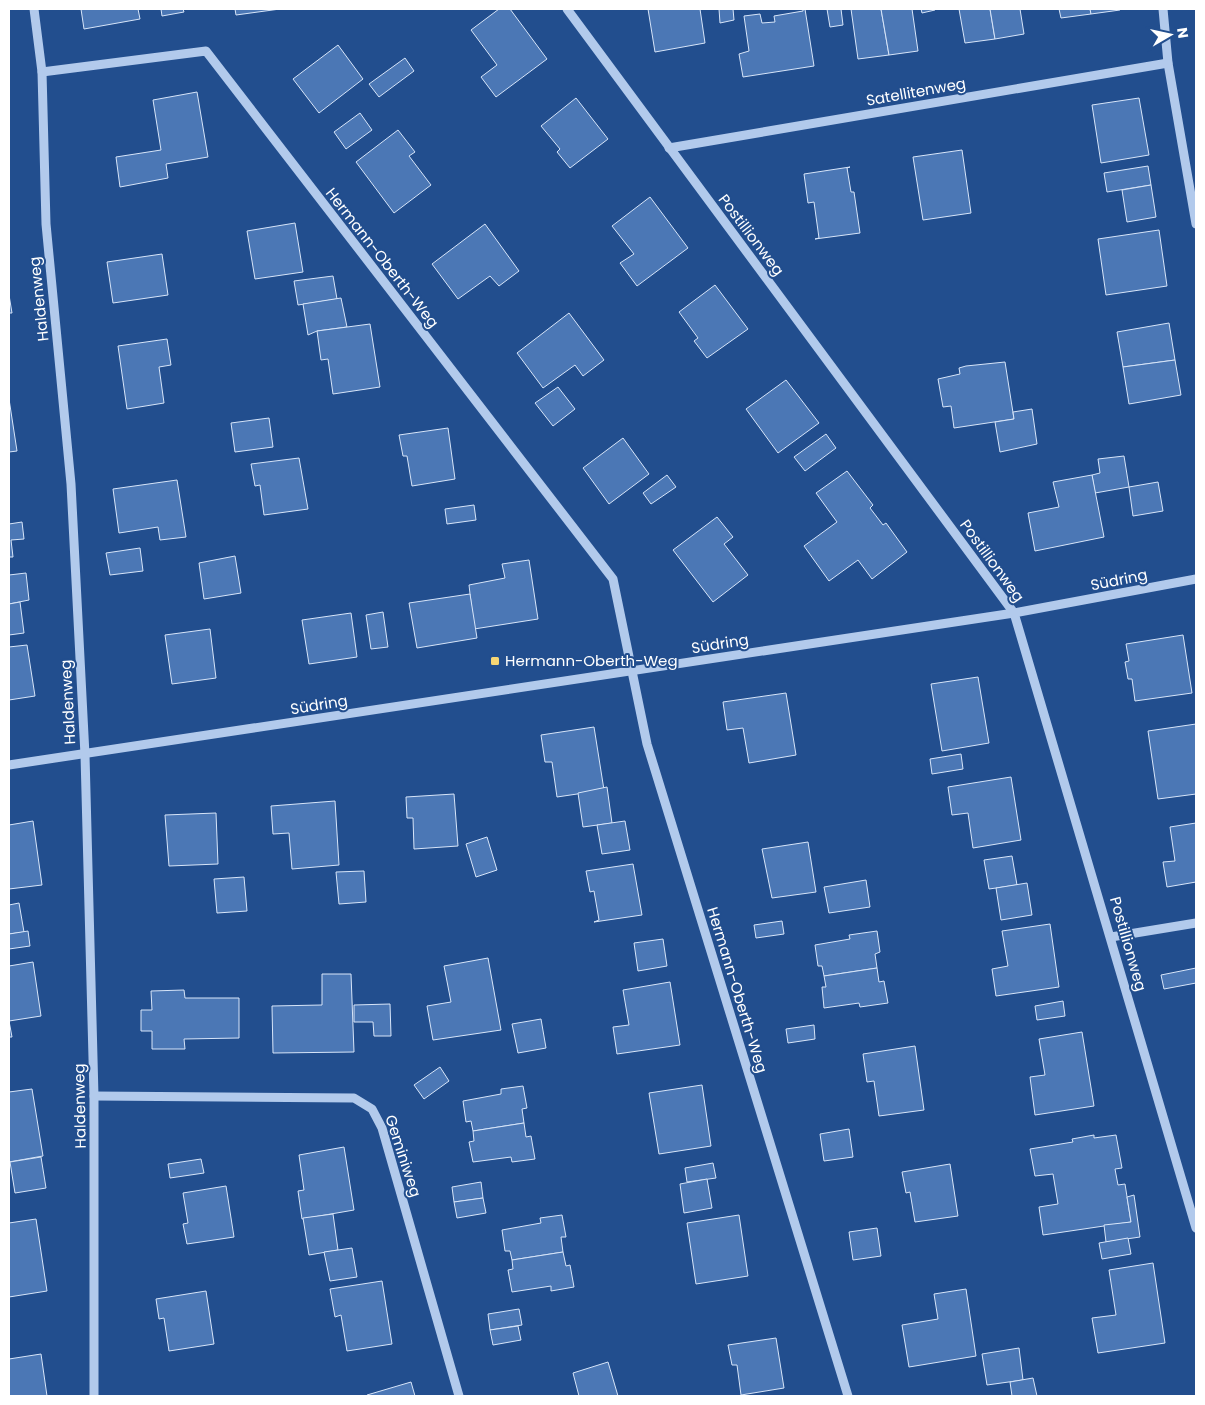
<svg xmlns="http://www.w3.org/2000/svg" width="1205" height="1405" font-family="Poppins,sans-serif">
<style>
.building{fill:#4b77b5;stroke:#d7e5f9}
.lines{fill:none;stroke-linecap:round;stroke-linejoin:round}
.minor{stroke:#b2caec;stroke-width:9}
.poi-dot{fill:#f7d674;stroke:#224e8e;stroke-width:2}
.labels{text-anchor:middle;stroke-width:4;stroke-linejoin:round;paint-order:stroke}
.street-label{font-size:15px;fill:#fff;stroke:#224e8e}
.poi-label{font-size:15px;fill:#fff;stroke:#224e8e;text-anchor:start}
</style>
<rect width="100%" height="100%" fill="#224e8e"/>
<!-- building -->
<g class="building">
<path d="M81,9H138L140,19L84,29Z"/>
<path d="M161,9H183L184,12L162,16Z"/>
<path d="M235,9H280L236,15Z"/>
<path d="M499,9H510L547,59L496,97L481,77L497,65L471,30Z"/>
<path d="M648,9H700L705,43L655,52Z"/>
<path d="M719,9H733L734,20L720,23Z"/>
<path d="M803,9H805L814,66L743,77L739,54L749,51L744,16L760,14L762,23L775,22L774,16L803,11Z"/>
<path d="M827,9H841L843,25L830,27Z"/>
<path d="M851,9H881L889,55L858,59Z"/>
<path d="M881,9H912L918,51L889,55Z"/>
<path d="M921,9H935V10L922,13Z"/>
<path d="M959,9H990L995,39L965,43Z"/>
<path d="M990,9H1020L1024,34L995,39Z"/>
<path d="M1059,9H1090L1091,14L1061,18Z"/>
<path d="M1090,9H1120V10L1091,14Z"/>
<path d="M338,45L363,79L319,113L293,79Z"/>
<path d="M405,58L414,71L379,97L369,84Z"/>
<path d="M197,92L208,157L166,164L168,178L120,187L116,157L161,150L153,100Z"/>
<path d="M576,98L608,139L570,168L557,152L560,149L541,126Z"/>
<path d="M1139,98L1149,155L1101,163L1092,105Z"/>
<path d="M360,113L372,130L346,149L334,132Z"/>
<path d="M398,130L415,152L409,156L431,185L394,213L356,162Z"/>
<path d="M962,150L971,213L923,220L913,157Z"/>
<path d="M1148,166L1151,185L1107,192L1104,173Z"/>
<path d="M850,167L847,168L851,192H854L860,233L815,239L819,238L814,202L808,203L804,174Z"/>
<path d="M1151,185L1156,217L1127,222L1122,190Z"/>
<path d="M650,197L688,248L637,286L620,263L634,254L612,226Z"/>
<path d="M295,223L303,272L255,279L247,231Z"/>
<path d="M485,224L519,271L499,286L490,276L458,299L432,264Z"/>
<path d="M1159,230L1167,286L1106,295L1098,239Z"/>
<path d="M162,254L168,295L113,303L107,262Z"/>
<path d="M333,276L337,299L298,305L294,281Z"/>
<path d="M715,285L748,329L707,358L694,341L698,338L679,312Z"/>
<path d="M9,295L12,313H9Z"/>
<path d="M341,298L347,327L317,331L308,335L303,304Z"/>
<path d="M569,313L604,360L583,376L575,365L543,388L517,353Z"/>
<path d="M1169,323L1175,360L1123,367L1117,332Z"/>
<path d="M370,324L380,387L333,394L328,359L321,360L317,331Z"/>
<path d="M167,339L171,365L159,367L164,403L127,409L118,346Z"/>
<path d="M1175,360L1181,395L1129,404L1123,367Z"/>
<path d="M1005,362L1014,419L954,428L951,406L943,407L938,379L960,374L959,368L966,366Z"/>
<path d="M786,380L819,423L778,453L746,409Z"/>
<path d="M558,387L575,409L553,426L535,403Z"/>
<path d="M9,399L17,451L9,452Z"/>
<path d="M1032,409L1037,444L1000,452L995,422L1014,419L1013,412Z"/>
<path d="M269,418L273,447L235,452L231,423Z"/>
<path d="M448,428L455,479L412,486L407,456H403L399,435Z"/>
<path d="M826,434L836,448L805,471L794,457Z"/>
<path d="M623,438L649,474L609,504L583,468Z"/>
<path d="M1124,456L1129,487L1095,493L1092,475L1100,473L1098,459Z"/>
<path d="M299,458L308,509L264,515L260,485L255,486L251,464Z"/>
<path d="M847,471L873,505L870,508L883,525L886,523L907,552L872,579L858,560L829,581L804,546L837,522L816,493Z"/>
<path d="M667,475L676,487L651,504L643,493Z"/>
<path d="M1092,475L1104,537L1035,551L1028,513L1059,507L1053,482Z"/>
<path d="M177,480L186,537L160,540L158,527L119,533L113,489Z"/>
<path d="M1158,482L1163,511L1133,516L1129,487Z"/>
<path d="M474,505L476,520L447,524L445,509Z"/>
<path d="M717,517L733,537L724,544L748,575L713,602L673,550Z"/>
<path d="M22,522L24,539L11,540L13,557H9V524Z"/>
<path d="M140,548L143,571L110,575L106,553Z"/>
<path d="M235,556L241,593L204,599L199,563Z"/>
<path d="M529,560L538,619L474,629L469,585L505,578L502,564Z"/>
<path d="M26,573L29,600L9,604V575Z"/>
<path d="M470,594L477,638L417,648L409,603Z"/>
<path d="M20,602L24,633L9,635V604Z"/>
<path d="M383,612L388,647L371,649L366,615Z"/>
<path d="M351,613L357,657L309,664L302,620Z"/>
<path d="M210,629L216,678L172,684L165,635Z"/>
<path d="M1183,635L1192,693L1135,701L1132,679H1128L1125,662L1129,661L1126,644Z"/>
<path d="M27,645L35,696L9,700V647Z"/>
<path d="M978,677L989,743L942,751L931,684Z"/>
<path d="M786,693L796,755L749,763L743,728L727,730L723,702Z"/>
<path d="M1196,724V794L1158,799L1148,731Z"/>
<path d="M594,727L604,790L557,797L552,762H545L541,735Z"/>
<path d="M961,754L963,769L932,774L930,759Z"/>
<path d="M1011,777L1021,840L973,848L968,813L952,815L948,787Z"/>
<path d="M607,787L612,823L583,827L578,793Z"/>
<path d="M454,794L458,846L414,849L413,818H407L406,797Z"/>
<path d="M335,801L339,865L292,869L289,833L273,834L271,806Z"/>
<path d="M216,813L218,864L169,866L165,815Z"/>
<path d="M33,821L42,885L9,889V825Z"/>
<path d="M625,821L630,850L602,854L597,825Z"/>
<path d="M1196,823V882L1167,887L1163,862L1175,861L1170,827Z"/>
<path d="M487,837L497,870L476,877L466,844Z"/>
<path d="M808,842L816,892L772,898L762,849Z"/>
<path d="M1012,856L1017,885L989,889L984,860Z"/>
<path d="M633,864L642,915L594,922L599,920L594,891L590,892L586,871Z"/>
<path d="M364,871L366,902L339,904L336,872Z"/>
<path d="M244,877L247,911L217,913L214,879Z"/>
<path d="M866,880L870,907L829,913L824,887Z"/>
<path d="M1027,883L1032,915L1001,920L996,888Z"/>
<path d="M19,903L24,932L9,934V905Z"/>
<path d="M782,921L784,934L756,938L754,925Z"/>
<path d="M1050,924L1059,987L996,996L992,969L1008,966L1002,931Z"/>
<path d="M28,931L30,946L9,949V934Z"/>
<path d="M877,931L880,952L875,954L877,968L824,976L822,966H818L815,945L850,939L849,935Z"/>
<path d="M663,939L667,966L638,971L634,943Z"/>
<path d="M488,958L501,1030L433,1040L427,1006L451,1002L444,966Z"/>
<path d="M33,962L41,1016L9,1021V966Z"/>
<path d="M877,968L879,982L884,981L888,1003L860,1007L859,1003L824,1008L822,987H826L824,976Z"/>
<path d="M1196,968V983L1164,989L1161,975Z"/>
<path d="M322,974H351L354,1052L273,1053L272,1006L322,1005Z"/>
<path d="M670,982L680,1045L617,1054L613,1027L629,1025L623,990Z"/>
<path d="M184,990L185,998H239V1038L184,1039L185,1049H152V1031H141V1010H152L151,991Z"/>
<path d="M1063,1001L1065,1016L1037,1020L1035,1006Z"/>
<path d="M390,1004L391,1036H374L373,1022H354V1005Z"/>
<path d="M541,1019L546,1048L518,1053L512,1024Z"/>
<path d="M9,1021L12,1037H9Z"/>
<path d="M814,1025L815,1039L788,1043L786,1029Z"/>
<path d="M1082,1032L1094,1106L1035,1115L1030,1077L1045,1075L1039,1039Z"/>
<path d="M915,1046L924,1110L879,1116L874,1081L867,1082L863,1054Z"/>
<path d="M440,1067L449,1081L424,1099L414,1085Z"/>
<path d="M702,1085L711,1146L659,1154L649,1093Z"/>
<path d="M523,1086L527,1108L522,1109L524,1123L473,1131L471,1121L466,1122L463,1101L501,1094V1089Z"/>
<path d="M32,1089L43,1156L9,1162V1092Z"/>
<path d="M524,1123L526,1137L531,1136L535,1159L512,1162L511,1157L473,1162L469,1142L474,1141L473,1131Z"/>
<path d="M849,1129L853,1157L824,1161L820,1134Z"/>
<path d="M1094,1135V1138L1116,1135L1122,1168L1115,1169L1118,1185L1125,1184L1131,1222L1043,1235L1039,1207L1058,1204L1053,1174L1035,1176L1030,1149L1073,1142L1072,1139Z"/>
<path d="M344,1147L354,1210L302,1219L298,1191L304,1190L299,1155Z"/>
<path d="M41,1157L46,1188L15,1193L10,1162Z"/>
<path d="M201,1159L204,1173L170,1178L168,1164Z"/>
<path d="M713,1163L716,1178L687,1182L685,1168Z"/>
<path d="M950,1164L958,1216L915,1222L910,1192L906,1193L902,1172Z"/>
<path d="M707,1179L712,1208L684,1213L680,1184Z"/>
<path d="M481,1182L483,1198L454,1202L452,1187Z"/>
<path d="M226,1186L234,1237L187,1244L183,1224L188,1223L183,1193Z"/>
<path d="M1134,1195L1140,1237L1106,1242L1104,1225L1131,1222L1127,1197Z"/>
<path d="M483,1198L486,1213L457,1218L454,1202Z"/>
<path d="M333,1214L338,1250L309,1255L303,1218Z"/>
<path d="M562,1215L566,1237H561L563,1252L512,1260L510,1251H505L502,1230L541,1223L540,1218Z"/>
<path d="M739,1215L748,1276L696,1284L687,1223Z"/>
<path d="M36,1219L47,1291L9,1297V1223Z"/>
<path d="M877,1228L881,1256L853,1260L849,1232Z"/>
<path d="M1128,1238L1131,1254L1102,1259L1099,1243Z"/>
<path d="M352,1248L357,1277L330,1281L324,1252Z"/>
<path d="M563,1252L566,1266L570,1265L574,1287L551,1291V1286L512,1292L508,1270L513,1269L512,1260Z"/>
<path d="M1153,1263L1165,1343L1098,1353L1092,1318L1116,1315L1109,1270Z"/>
<path d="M382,1281L392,1344L347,1351L341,1315L335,1317L330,1289Z"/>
<path d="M966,1289L976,1356L909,1367L902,1325L938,1319L934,1294Z"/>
<path d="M206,1291L214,1344L169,1351L164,1318L159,1319L156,1299Z"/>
<path d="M519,1309L522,1325L490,1330L488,1314Z"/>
<path d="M518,1326L521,1340L493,1345L490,1330Z"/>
<path d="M776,1338L784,1388L741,1395L737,1365H732L728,1345Z"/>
<path d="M1019,1348L1023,1380L987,1385L982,1354Z"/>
<path d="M41,1354L47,1396H9V1359Z"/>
<path d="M608,1362L618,1396H579L573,1373Z"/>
<path d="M1033,1378L1037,1396H1012L1010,1382Z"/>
<path d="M411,1382L415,1396H368L367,1395Z"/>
</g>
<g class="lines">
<!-- minor -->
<g class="minor">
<path d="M34,9L42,72L46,224L71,484L85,755L94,1096V1396"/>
<path d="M567,9L1014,613L1196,1228"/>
<path d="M1163,9L1168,63L1196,224"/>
<path d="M42,72L206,51L613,579L647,744L848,1396"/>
<path d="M669,148L1168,63"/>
<path d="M9,765L1014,613L1196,579"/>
<path d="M1111,937L1196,923"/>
<path d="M94,1096L354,1098L372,1109L382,1128L459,1396"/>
</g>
</g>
<!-- markers -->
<rect class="poi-dot" x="490" y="656" width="10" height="10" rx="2.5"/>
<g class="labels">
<!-- street labels -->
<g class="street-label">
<text transform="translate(916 92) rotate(-10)" y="5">Satellitenweg</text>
<text transform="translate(751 235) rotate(53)" y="5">Postillionweg</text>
<text transform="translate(382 258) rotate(52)" y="5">Hermann-Oberth-Weg</text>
<text transform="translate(39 299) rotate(-96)" y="5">Haldenweg</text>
<text transform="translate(992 561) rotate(54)" y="5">Postillionweg</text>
<text transform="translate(1119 580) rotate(-11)" y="5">Südring</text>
<text transform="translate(720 644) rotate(-9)" y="5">Südring</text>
<text transform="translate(68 702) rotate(-93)" y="5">Haldenweg</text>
<text transform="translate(319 705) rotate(-9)" y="5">Südring</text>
<text transform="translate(1128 944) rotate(74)" y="5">Postillionweg</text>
<text transform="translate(737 990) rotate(73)" y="5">Hermann-Oberth-Weg</text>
<text transform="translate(80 1106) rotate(-91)" y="5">Haldenweg</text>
<text transform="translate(403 1156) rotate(72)" y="5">Geminiweg</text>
</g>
<!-- poi labels -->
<g class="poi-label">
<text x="505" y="666">Hermann-Oberth-Weg</text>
</g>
</g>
<!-- border -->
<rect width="1205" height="1405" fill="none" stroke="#ffffff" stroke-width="20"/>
<!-- north arrow -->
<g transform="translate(1170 35) rotate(81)" stroke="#224e8e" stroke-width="4" paint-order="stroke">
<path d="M0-4L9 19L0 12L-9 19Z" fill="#ffffff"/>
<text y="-8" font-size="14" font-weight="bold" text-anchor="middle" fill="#ffffff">N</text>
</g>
</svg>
